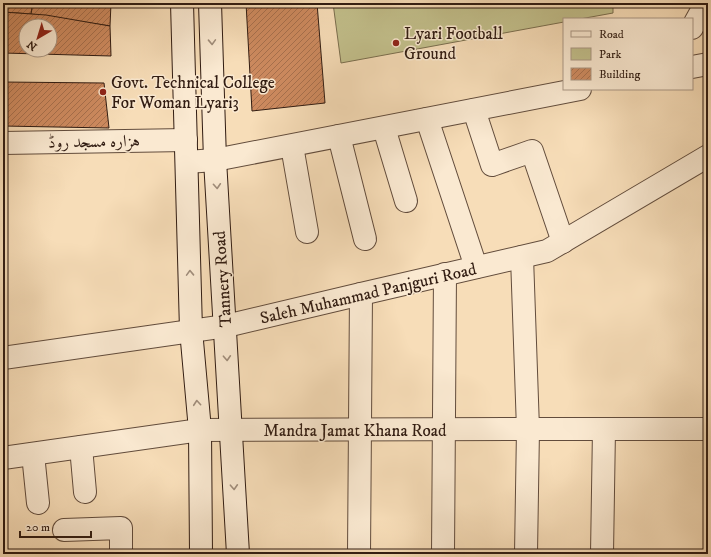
<svg xmlns="http://www.w3.org/2000/svg" width="711" height="557" font-family="'IM FELL DW Pica',Amiri,serif">
<style>
.green{fill:#c2bf8b;stroke:#7a6e4e}
.building{fill:url(#building-hatch);stroke:#311c12;fill-rule:evenodd}
.lines{fill:none;stroke-linecap:round;stroke-linejoin:round}
.minor-casing{stroke:#624c3c;stroke-width:24}
.tertiary-casing{stroke:#624c3c;stroke-width:24}
.secondary-casing{stroke:#311c12;stroke-width:24}
.minor{stroke:#fae9d1;stroke-width:22}
.tertiary{stroke:#fae9d1;stroke-width:22}
.secondary{stroke:#fae9d1;stroke-width:22}
.oneway{stroke:#a08d7b}
.poi-dot{fill:#8f2418;stroke:#fae9d1;stroke-width:1.5}
.labels{text-anchor:middle;stroke-width:3;stroke-linejoin:round;paint-order:stroke}
.poi-label{font-size:17px;fill:#311c12;stroke:#fae9d1;text-anchor:start}
.street-label{font-size:17px;fill:#311c12;stroke:#fae9d1}
</style>
<defs>
<pattern id="building-hatch" width="6" height="6" patternUnits="userSpaceOnUse"><rect width="6" height="6" fill="#cd8a5f"/><path d="M-1 1l2-2M0 6l6-6M5 7l2-2" fill="none" stroke="#a7704d"/></pattern>
</defs>
<rect width="100%" height="100%" fill="#f7ddb8"/>
<filter id="stains"><feTurbulence type="fractalNoise" baseFrequency=".005" numOctaves="4"/><feColorMatrix values="0 0 0 0 .2 0 0 0 0 .09 0 0 0 0 .02 0 0 0 .5 -.17"/></filter>
<radialGradient id="worn" r=".72"><stop offset=".6" stop-color="#630" stop-opacity="0"/><stop offset="1" stop-color="#630" stop-opacity=".3"/></radialGradient>
<!-- green -->
<path class="green" d="M333,3H613V13L580,19H564V22L341,63Z"/>
<!-- building -->
<g class="building">
<path d="M3,3H33L31,14L3,12Z"/>
<path d="M33,3H111L110,26L31,14Z"/>
<path d="M246,3H317L325,103L252,111Z"/>
<path d="M3,12L46,15L110,26L111,56L3,53ZM26,26H50V50H26Z"/>
<path d="M3,82L104,83L109,128L3,126Z"/>
</g>
<g class="lines">
<!-- minor casing -->
<g class="minor-casing">
<g id="minor">
<path d="M692,28L706,3"/>
<path d="M692,67L708,64"/>
<path d="M474,110L492,165L532,151L563,242"/>
<path d="M427,119L476,267"/>
<path d="M384,128L406,201"/>
<path d="M339,136L365,239"/>
<path d="M3,143L186,140"/>
<path d="M292,146L307,232"/>
<path d="M187,162L215,160L580,89"/>
<path d="M522,257L528,429L526,554"/>
<path d="M226,326L361,294L547,251L708,156"/>
<path d="M81,447L85,492"/>
<path d="M33,454L38,503"/>
<path d="M3,458L200,430L528,429H708"/>
<path d="M64,530L121,528V554"/>
<path d="M359,554L361,294"/>
<path d="M443,554L445,274"/>
<path d="M602,554L604,429"/>
</g>
</g>
<!-- tertiary casing -->
<g class="tertiary-casing">
<path id="tertiary" d="M3,358L226,326"/>
</g>
<!-- secondary casing -->
<g class="secondary-casing">
<g id="secondary">
<path d="M182,3L191,330L200,430L201,554"/>
<path d="M210,3L215,160L238,554"/>
</g>
</g>
<!-- minor -->
<use href="#minor" class="minor"/>
<!-- tertiary -->
<use href="#tertiary" class="tertiary"/>
<!-- secondary -->
<use href="#secondary" class="secondary"/>
</g>
<!-- one-way arrows -->
<defs><path id="oneway-chevron" d="M-2-3.5L2.5 0L-2 3.5" fill="none" stroke-width="1.6" stroke-linecap="round" stroke-linejoin="round"/></defs>
<g class="oneway">
<use href="#oneway-chevron" transform="translate(212 42) rotate(88)"/>
<use href="#oneway-chevron" transform="translate(217 186) rotate(86)"/>
<use href="#oneway-chevron" transform="translate(190 273) rotate(-92)"/>
<use href="#oneway-chevron" transform="translate(227 358) rotate(87)"/>
<use href="#oneway-chevron" transform="translate(197 403) rotate(-95)"/>
<use href="#oneway-chevron" transform="translate(234 487) rotate(87)"/>
</g>
<!-- markers -->
<g class="poi-dot">
<circle cx="396" cy="43" r="4"/>
<circle cx="103" cy="92" r="4"/>
</g>
<g class="labels">
<!-- poi labels -->
<g class="poi-label">
<text x="404" y="39">Lyari Football<tspan x="404" dy="20">Ground</tspan></text>
<text x="111" y="88">Govt. Technical College<tspan x="111" dy="20">For Woman Lyari3</tspan></text>
</g>
<!-- street labels -->
<g class="street-label">
<text transform="translate(94 141) rotate(-1)" y="6">ہزارہ مسجد روڈ</text>
<text transform="translate(222 279) rotate(-94)" y="6">Tannery Road</text>
<text transform="translate(368 293) rotate(-13)" y="6">Saleh Muhammad Panjguri Road</text>
<text x="355" y="436">Mandra Jamat Khana Road</text>
</g>
</g>
<!-- margin -->
<rect width="711" height="557" fill="none" stroke="#f7ddb8" stroke-width="16"/>
<rect x="4" y="4" width="703" height="549" fill="none" stroke="#311c12" stroke-width="2"/>
<rect x="8" y="8" width="695" height="541" fill="none" stroke="#311c12"/>
<!-- legend -->
<rect x="563" y="18" width="130" height="72" fill="#fae9d1" stroke="#aa9785"/>
<rect x="571" y="31" width="20" height="6" fill="#fae9d1" stroke="#aa9785"/>
<text x="599" y="38" font-size="12" fill="#311c12">Road</text>
<rect x="571" y="48" width="20" height="12" fill="#c2bf8b" stroke="#aa9785"/>
<text x="599" y="58" font-size="12" fill="#311c12">Park</text>
<rect x="571" y="68" width="20" height="12" fill="url(#building-hatch)" stroke="#aa9785"/>
<text x="599" y="78" font-size="12" fill="#311c12">Building</text>
<!-- north arrow -->
<g transform="translate(38 38) rotate(218)"><circle r="19" fill="#fae9d1" stroke="#aa9785"/>
<path d="M0-3L7 15L0 10L-7 15Z" fill="#8f2418"/>
<text y="-6" font-size="11" font-weight="bold" text-anchor="middle" fill="#311c12">N</text>
</g>
<!-- scale -->
<path d="M20 531v6h71v-6" fill="none" stroke="#311c12" stroke-width="2"/>
<text x="26" y="531" font-size="12" fill="#311c12" stroke="#fae9d1" stroke-width="3" paint-order="stroke">20 m</text>
<rect width="100%" height="100%" filter="url(#stains)"/>
<rect width="100%" height="100%" fill="url(#worn)"/>
</svg>
